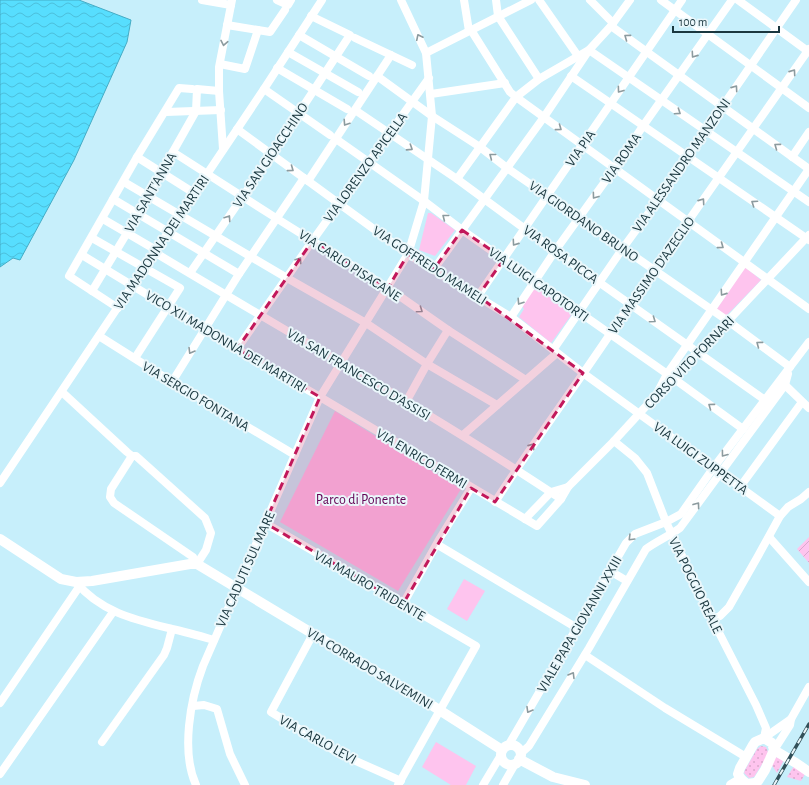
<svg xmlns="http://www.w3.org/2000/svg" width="809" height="785" font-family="'Alegreya Sans',sans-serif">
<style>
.grass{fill:url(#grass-dots)}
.park{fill:#fec4ee}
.garden{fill:url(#garden-furrows)}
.water{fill:url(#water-waves);stroke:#45acc5}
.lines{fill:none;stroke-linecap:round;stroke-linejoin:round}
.minor{stroke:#fff;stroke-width:8}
.major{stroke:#fff;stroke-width:10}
.rail-casing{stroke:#325059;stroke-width:3.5}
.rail{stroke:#eaf7fb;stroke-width:2;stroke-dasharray:6;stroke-linecap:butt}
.oneway{stroke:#8c9b9f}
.marked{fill:#c2185b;fill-opacity:0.2;stroke:#c2185b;stroke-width:3;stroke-dasharray:8 5;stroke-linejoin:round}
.labels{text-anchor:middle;stroke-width:4;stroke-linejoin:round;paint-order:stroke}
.street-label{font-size:14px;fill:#1a373f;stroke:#eaf7fb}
.park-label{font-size:14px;fill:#630354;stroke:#eaf7fb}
</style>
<defs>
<pattern id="grass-dots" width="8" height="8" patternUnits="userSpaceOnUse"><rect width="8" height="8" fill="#fec4ee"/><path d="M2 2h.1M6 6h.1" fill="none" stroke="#d9a9cd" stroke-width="1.8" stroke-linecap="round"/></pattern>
<pattern id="garden-furrows" width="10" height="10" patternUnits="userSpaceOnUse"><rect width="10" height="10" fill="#fec4ee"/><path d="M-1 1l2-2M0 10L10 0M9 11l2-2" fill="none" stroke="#d9a9cd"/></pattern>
<pattern id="water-waves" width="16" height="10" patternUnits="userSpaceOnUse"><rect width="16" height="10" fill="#57defe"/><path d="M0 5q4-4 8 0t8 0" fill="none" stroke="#4bbfdb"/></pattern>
</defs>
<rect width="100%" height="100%" fill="#c7effb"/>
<!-- grass -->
<g class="grass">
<path d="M761,746L766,747L768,752L766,758L754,777L749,778L744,773L745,770L757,749Z"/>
<path d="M775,757L780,758L784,760L777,773L771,764Z"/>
<path d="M794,766L805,774L801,781L787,777Z"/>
</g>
<!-- park -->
<g class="park">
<path d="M428,213H431L455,230L435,256L419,250Z"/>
<path d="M745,267L761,280L725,317L716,310Z"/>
<path d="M535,286L572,314L551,343L519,317L524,309L522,306Z"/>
<path d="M335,411L461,489L398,591L280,522Z"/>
<path d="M464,579L485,591L467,621L447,609Z"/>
<path d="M436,742L476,766L466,785H451L422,767Z"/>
</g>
<!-- garden -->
<path class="garden" d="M809,537V563L797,549Z"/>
<!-- water -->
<path class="water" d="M0,0H79L131,20L127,42L74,160L20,260L13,258L0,267Z"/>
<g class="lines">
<!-- minor -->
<g class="minor">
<path d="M202,0L231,5"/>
<path d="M277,0L288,5L291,0"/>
<path d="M464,0L469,31"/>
<path d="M496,0L498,16L539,79"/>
<path d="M539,0L578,56"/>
<path d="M590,0L613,23"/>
<path d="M661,0L809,108"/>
<path d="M738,0L809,52"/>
<path d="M227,25L270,32L285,10"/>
<path d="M611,26L809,169L667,374L656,395"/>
<path d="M471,30L510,92L516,97L809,309"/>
<path d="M299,35L369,76"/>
<path d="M355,38L412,65"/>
<path d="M288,52L358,92"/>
<path d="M426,53L531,0"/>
<path d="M220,64L245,69L258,30"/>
<path d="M277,68L347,109"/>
<path d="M377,76L432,116L480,147L507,168L728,321L790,367"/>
<path d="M571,76L809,240"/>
<path d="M264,89L330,135"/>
<path d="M431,94L505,83"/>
<path d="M355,110L457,179L555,251L765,400"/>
<path d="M166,112L221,110"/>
<path d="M237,129L408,254L511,317L583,373L780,516"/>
<path d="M336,139L424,201L462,230L673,378L743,429"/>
<path d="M223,149L219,91V67L232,0"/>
<path d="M173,152L276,218L388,288L448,330L526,380"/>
<path d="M137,157L194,193"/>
<path d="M792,157L809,132"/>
<path d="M457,179L516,97L539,79L589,50L809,202"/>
<path d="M308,181L391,55"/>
<path d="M124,182L287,278L366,323L427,364L497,405"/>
<path d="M113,199L239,274"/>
<path d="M103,219L156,250"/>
<path d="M92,238L180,288L135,358"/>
<path d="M154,252C290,334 429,411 561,499"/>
<path d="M82,255L237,349L320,397L537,526L561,499L568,487"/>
<path d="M434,269L544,117L589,50L611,26L630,0"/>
<path d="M190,273L272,154L350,35L311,16"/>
<path d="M92,291L127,233L196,111L197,89L219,91"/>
<path d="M478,296L682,0"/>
<path d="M118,308L69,276L137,157L179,88L192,89"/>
<path d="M511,317L555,251L614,169L643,126L732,0"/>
<path d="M99,336L172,382L295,455"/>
<path d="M237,349L313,240L429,78"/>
<path d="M553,350L623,248L658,200L796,0"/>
<path d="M670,380L728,321L809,235"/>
<path d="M172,382L239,274L304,178"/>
<path d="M785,385L809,408"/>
<path d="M62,392L127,452L132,456H136L205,518L211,533L206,550L197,564"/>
<path d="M406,402L427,364L448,330"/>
<path d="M463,435L557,353"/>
<path d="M614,441L635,458L647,473L666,522L712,619L756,705L766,728L764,738"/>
<path d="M132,456L111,489L110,497L114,503L193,557L197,564"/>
<path d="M0,483L264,89L322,0"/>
<path d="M740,487L802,402"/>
<path d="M495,502C538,435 587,371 630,304L809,49"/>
<path d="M525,519L551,492L568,487L614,441L659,392"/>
<path d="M265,523L476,646L398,785"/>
<path d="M769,537L809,582"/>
<path d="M438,545L577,628"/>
<path d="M610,571L627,581"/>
<path d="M76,582C100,612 136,620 172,629C186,632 200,636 214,640"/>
<path d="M403,604L440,538L471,488"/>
<path d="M712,619L720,616L729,607L758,556L780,516L788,507L801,499L809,492"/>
<path d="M313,634L271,712L340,754L401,781"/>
<path d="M585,655L665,708L746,757"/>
<path d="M0,703L79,587"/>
<path d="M193,706L204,705L217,709L230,754L245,785"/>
<path d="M764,738L791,719"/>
<path d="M102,742L164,655L167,648L172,629"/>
<path d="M508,746L626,543L635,534L666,522L681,514L714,467L809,342"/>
<path d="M774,750L790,725L791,719L809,687"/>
<path d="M520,754L529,746L589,648L646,549C657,541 669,536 680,528L785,385L788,374"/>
<path d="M0,774L113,612"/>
<path d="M196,785C181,752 190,700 203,666L320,397L408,254L424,201L432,116L426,53L401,0"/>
<path d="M483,785L501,755"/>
<path d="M503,785L515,764"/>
</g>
<!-- major -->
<g class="major">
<path d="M0,539L61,579L76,582L92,581L190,564H197L433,706L502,750"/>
<path d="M764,738L772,743L774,750L765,770L758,781L755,783L747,784L741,779L738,774L740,768L753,745L755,742Z"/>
<circle cx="511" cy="755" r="10"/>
<path d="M774,750L796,763L809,772"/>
<path d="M519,759L553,777L585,785"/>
<path d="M731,785L741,779"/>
</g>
<!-- rail casing -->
<g class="rail-casing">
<path id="rail" d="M774,785L809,724"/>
</g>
<!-- rail -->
<use href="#rail" class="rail"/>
</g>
<!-- one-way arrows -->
<defs><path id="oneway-chevron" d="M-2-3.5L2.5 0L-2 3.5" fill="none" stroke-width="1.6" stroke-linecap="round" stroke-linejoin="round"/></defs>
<g class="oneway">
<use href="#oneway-chevron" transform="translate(419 37) rotate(-116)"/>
<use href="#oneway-chevron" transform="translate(627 37) rotate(-144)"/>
<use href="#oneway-chevron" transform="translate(224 43) rotate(101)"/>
<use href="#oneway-chevron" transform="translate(694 55) rotate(125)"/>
<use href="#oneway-chevron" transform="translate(793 72) rotate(-55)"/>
<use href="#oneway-chevron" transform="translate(735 88) rotate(-55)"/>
<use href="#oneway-chevron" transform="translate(620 90) rotate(126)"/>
<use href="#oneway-chevron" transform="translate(678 112) rotate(34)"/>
<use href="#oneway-chevron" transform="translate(346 123) rotate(123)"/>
<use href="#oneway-chevron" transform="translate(559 128) rotate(36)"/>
<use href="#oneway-chevron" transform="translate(777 146) rotate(-144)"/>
<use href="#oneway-chevron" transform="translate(410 148) rotate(33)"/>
<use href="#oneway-chevron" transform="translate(492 156) rotate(-142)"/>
<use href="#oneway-chevron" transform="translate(291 169) rotate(36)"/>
<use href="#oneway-chevron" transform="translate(595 196) rotate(126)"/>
<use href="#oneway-chevron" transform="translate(702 201) rotate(-55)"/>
<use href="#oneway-chevron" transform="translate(754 203) rotate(-146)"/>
<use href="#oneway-chevron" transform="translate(445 217) rotate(-142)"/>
<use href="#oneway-chevron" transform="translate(228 218) rotate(-56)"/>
<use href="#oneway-chevron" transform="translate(515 243) rotate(125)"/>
<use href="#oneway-chevron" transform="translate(721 246) rotate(36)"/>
<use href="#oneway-chevron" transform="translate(299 260) rotate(-56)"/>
<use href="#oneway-chevron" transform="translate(723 293) rotate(125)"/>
<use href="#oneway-chevron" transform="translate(520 302) rotate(123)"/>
<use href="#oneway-chevron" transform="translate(420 310) rotate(35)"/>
<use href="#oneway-chevron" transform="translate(653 320) rotate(35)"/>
<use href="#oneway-chevron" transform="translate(759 344) rotate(-143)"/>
<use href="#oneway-chevron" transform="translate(191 351) rotate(121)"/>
<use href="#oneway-chevron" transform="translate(711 406) rotate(-144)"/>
<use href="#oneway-chevron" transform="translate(532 446) rotate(-55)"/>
<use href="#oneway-chevron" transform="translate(724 454) rotate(127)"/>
<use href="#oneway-chevron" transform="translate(697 505) rotate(-54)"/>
<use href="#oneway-chevron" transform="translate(631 538) rotate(135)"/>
<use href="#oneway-chevron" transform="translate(572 675) rotate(-59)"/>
<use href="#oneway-chevron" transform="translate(529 710) rotate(120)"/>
</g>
<!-- marked area -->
<path class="marked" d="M462,230L504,259L478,296L583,373L495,502L471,488L403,604L265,523L320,397L237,349L313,240L388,288L408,254L434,269Z"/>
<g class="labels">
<!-- street labels -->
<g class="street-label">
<text transform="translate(580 148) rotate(-55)" y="5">VIA PIA</text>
<text transform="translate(270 155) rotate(-56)" y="5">VIA SAN GIOACCHINO</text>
<text transform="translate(621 158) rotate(-55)" y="5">VIA ROMA</text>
<text transform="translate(681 165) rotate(-55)" y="5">VIA ALESSANDRO MANZONI</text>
<text transform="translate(365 167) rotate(-54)" y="5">VIA LORENZO APICELLA</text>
<text transform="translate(150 192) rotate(-60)" y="5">VIA SANT'ANNA</text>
<text transform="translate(584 221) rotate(35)" y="5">VIA GIORDANO BRUNO</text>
<text transform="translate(161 242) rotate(-56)" y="5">VIA MADONNA DEI MARTIRI</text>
<text transform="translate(561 254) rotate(36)" y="5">VIA ROSA PICCA</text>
<text transform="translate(350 265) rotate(33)" y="5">VIA CARLO PISACANE</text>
<text transform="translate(430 265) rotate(33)" y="5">VIA GOFFREDO MAMELI</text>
<text transform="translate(651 275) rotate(-55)" y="5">VIA MASSIMO D'AZEGLIO</text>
<text transform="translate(539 284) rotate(35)" y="5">VIA LUIGI CAPOTORTI</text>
<text transform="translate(226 341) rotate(31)" y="5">VICO XII MADONNA DEI MARTIRI</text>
<text transform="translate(689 362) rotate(-46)" y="5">CORSO VITO FORNARI</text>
<text transform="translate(359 374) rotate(31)" y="5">VIA SAN FRANCESCO D'ASSISI</text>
<text transform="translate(196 396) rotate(31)" y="5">VIA SERGIO FONTANA</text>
<text transform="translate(422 458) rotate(31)" y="5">VIA ENRICO FERMI</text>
<text transform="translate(701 458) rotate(36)" y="5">VIA LUIGI ZUPPETTA</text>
<text transform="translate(245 569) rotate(-66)" y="5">VIA CADUTI SUL MARE</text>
<text transform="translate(370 585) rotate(30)" y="5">VIA MAURO TRIDENTE</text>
<text transform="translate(696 585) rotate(64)" y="5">VIA POGGIO REALE</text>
<text transform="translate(579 624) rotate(-60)" y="5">VIALE PAPA GIOVANNI XXIII</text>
<text transform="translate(370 668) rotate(31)" y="5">VIA CORRADO SALVEMINI</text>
<text transform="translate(318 739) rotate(29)" y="5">VIA CARLO LEVI</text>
</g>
<!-- park labels -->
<g class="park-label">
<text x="361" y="504">Parco di Ponente</text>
</g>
</g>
<!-- scale -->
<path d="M673 26v6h106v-6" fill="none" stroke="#1a373f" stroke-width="2"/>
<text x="679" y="26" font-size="12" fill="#1a373f" stroke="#eaf7fb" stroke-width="3" paint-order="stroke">100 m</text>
</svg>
